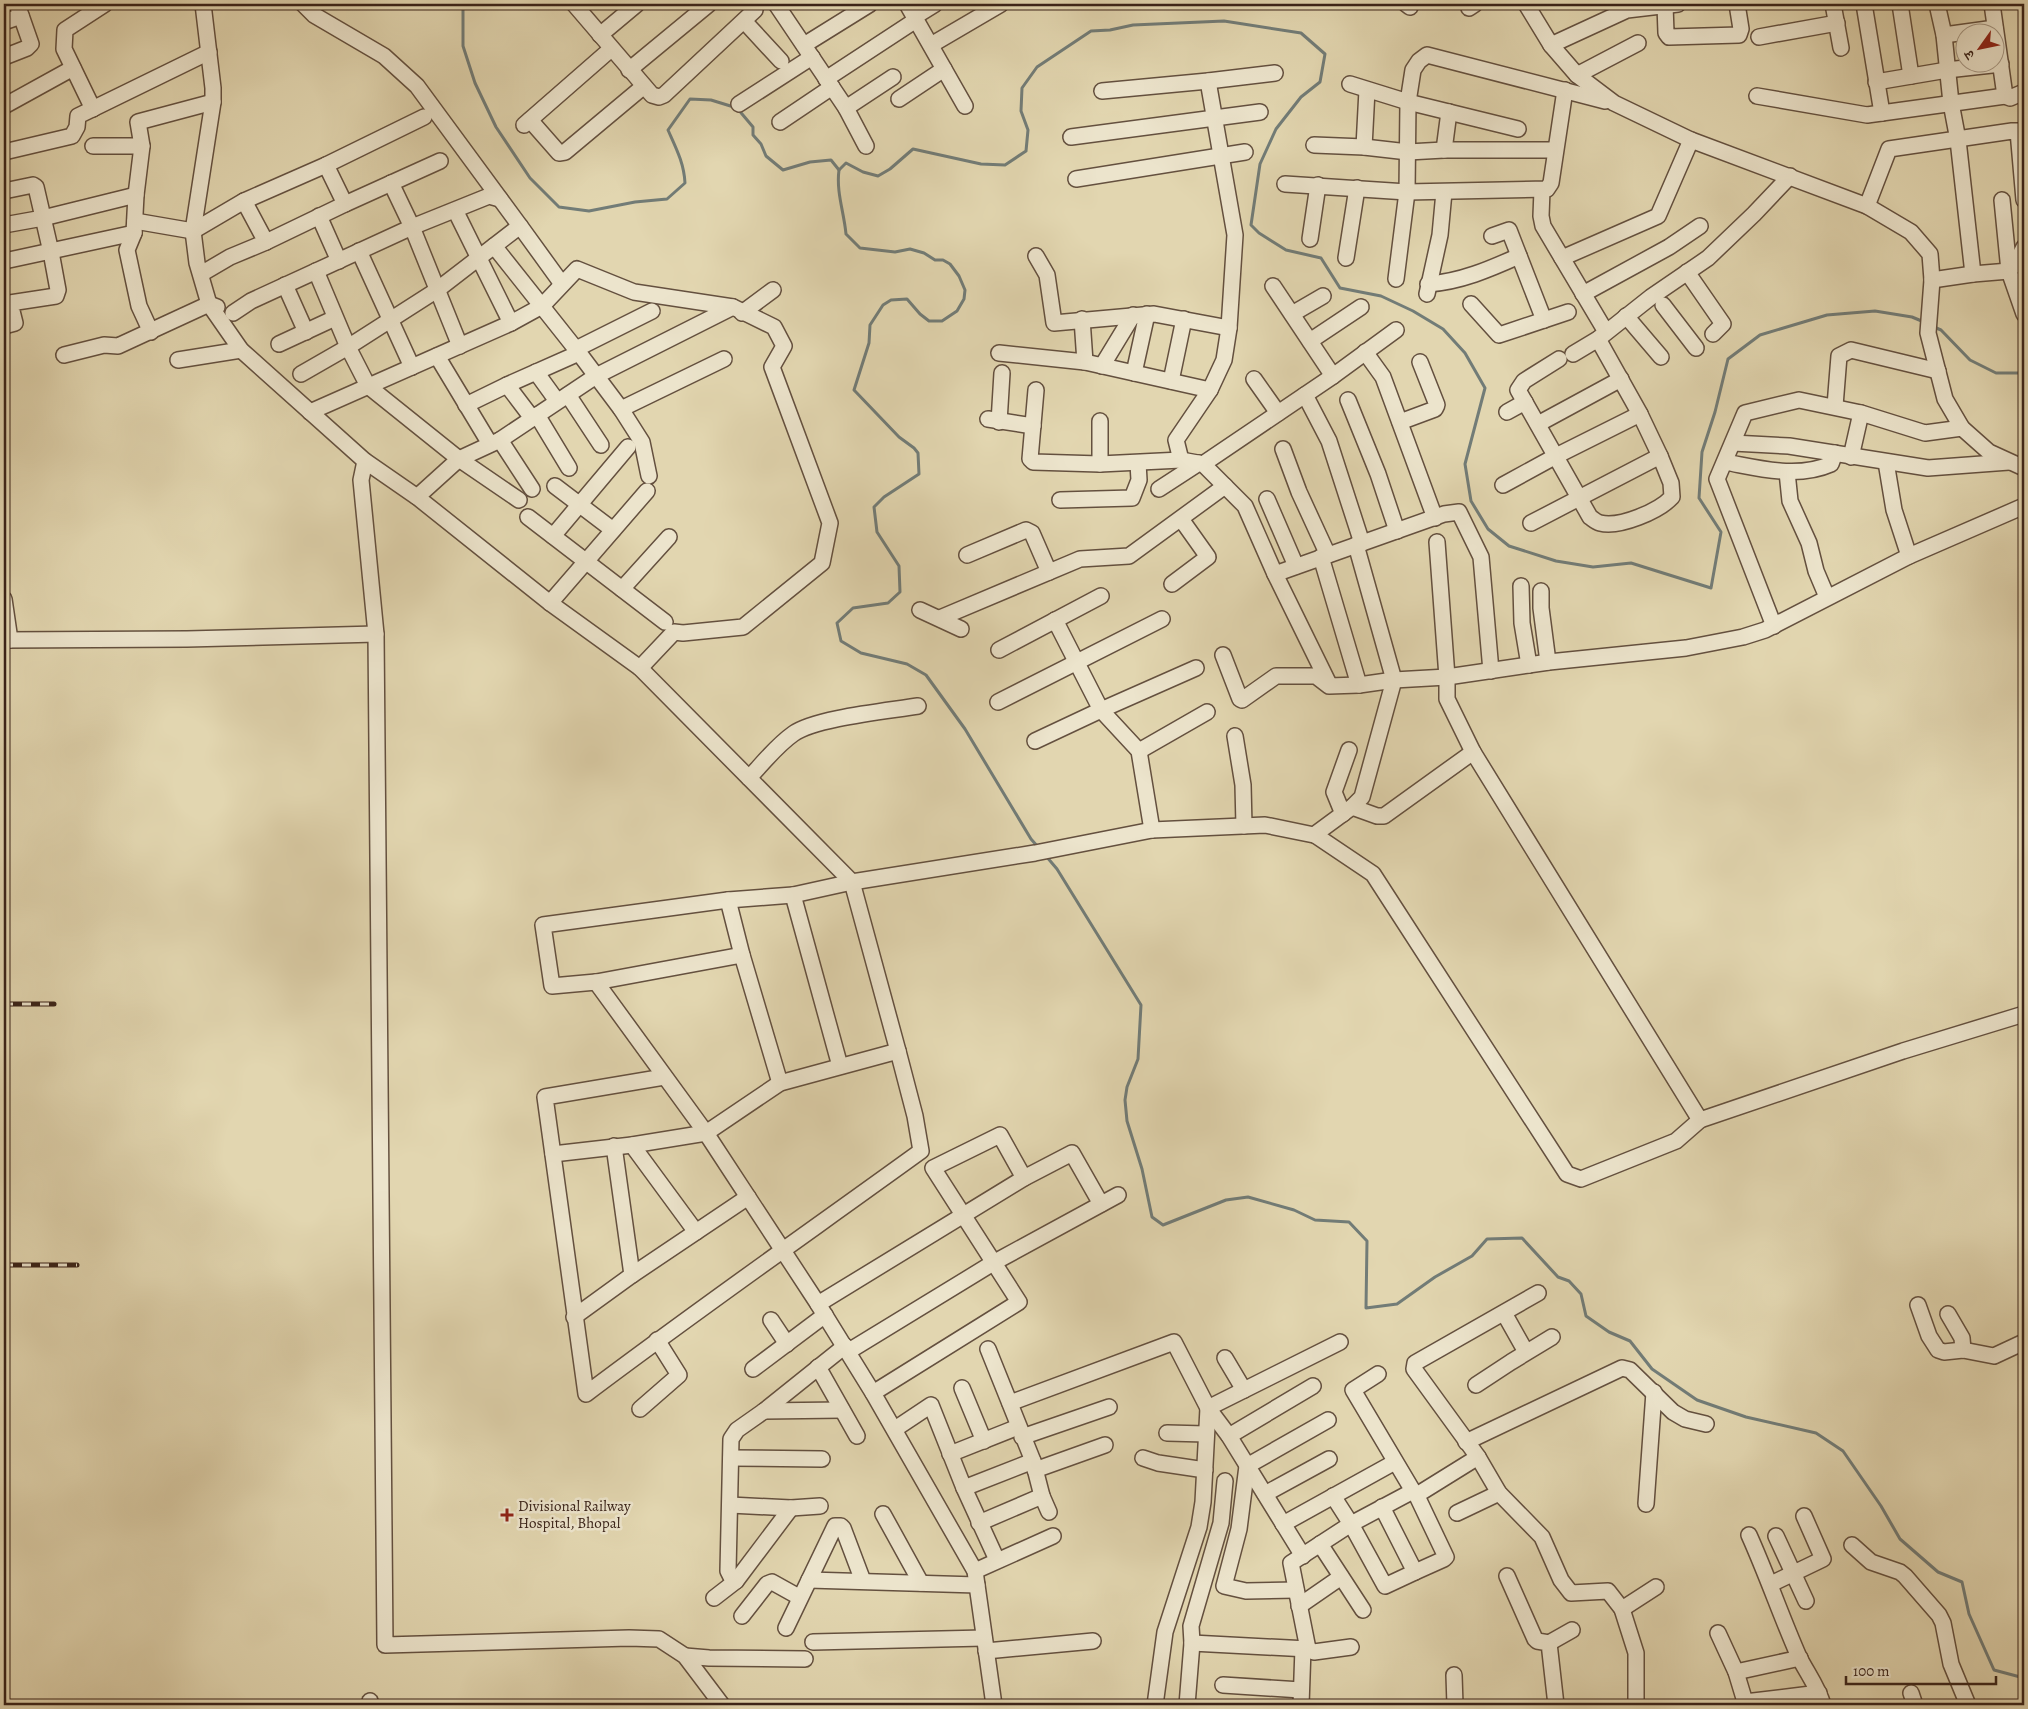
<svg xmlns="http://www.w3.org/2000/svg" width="2028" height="1709" font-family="Alegreya,'Noto Serif Devanagari',serif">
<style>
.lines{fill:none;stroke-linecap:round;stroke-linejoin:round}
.stream{stroke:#727c77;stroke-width:3}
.minor-casing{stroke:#64503f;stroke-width:18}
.minor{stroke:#ece4cc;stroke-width:15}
.rail-casing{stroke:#3a2319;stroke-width:5}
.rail{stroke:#ece4cc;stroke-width:3;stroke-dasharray:9;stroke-linecap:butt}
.poi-dot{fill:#8f2418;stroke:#ece4cc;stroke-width:2}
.labels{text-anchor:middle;stroke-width:5;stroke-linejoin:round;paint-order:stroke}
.poi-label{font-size:15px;fill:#3a2319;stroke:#ece4cc;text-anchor:start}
</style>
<rect width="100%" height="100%" fill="#e2d6b0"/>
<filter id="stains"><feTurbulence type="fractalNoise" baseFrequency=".004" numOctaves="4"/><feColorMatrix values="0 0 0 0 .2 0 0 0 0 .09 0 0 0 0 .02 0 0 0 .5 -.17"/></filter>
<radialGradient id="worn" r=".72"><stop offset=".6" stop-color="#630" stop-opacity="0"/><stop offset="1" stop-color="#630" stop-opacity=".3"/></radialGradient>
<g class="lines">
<!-- stream -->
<g class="stream">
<path d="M463,4V46L475,83L496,127L530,178L559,207L589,211L635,202L667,199L685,183C684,163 676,148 668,130L690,99L711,100L737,108L753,127V135L761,144L766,156L783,170L810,162L831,160L839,170C836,192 844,212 846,234L860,248L895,252L910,249L924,253L935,260H943L950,264L959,276L965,290L964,299L957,311L942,321H929L920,314L907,299L891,300L883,305L870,325L869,343L854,390L899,437L914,448L918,453L919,474L884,497L874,507L877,532L899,566L900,592L888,603L853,608L837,623L841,641L861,653L907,664L926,675L965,729L1031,839L1038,847"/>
<path d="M839,170L846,163L863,172L878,176L890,169L913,149L981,164L1005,165L1026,151L1028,130L1021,111L1022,88L1037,67L1091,31L1110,30L1133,25L1224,21L1301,33L1325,54L1320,82L1301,97L1276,129L1260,164L1251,225L1259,233L1286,250L1321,258L1340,288L1381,296L1413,311L1443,329L1465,353L1485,388L1465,464L1471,501L1488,529L1509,546L1556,561L1593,567L1631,563L1711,588L1721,532L1699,498L1702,452L1715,412L1728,359L1760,335L1827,315L1875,311L1912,317L1924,322"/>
<path d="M1934,327L1941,330L1970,360L1996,373H2024"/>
<path d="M1046,856L1057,869L1141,1005L1138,1059L1127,1087L1125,1100L1127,1121L1142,1169L1152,1217L1163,1225L1226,1200L1248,1197L1294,1210L1315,1220L1349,1222L1367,1241L1366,1308L1397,1304L1435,1277L1472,1256L1487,1239L1522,1238L1558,1277L1569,1281L1581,1294L1586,1316L1609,1332L1630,1341L1652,1369L1697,1400L1746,1417L1816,1433L1843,1451L1881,1506L1900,1539L1938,1572L1962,1582L1969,1614L1994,1670L2024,1678"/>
</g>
<!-- minor casing -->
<g class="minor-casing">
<g id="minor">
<path d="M203,4L213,88V102L193,231L197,263L209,304L241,350L365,461L417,497L550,603L640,668L852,882L898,1051L915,1116L921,1151C809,1232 696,1311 586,1394L545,1097L664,1077"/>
<path d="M303,4L314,15L384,56L417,86L520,226"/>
<path d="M574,4L652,95L659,97L664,95L755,10"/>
<path d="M776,4L846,108L866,146"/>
<path d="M907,4L965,106"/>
<path d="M1406,4L1410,7"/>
<path d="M1526,4L1551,45L1577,75L1614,103L1691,140L1867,206L1911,232L1930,254L1932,280L1928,333L1945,399L1962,428L1989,452L2024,468"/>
<path d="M1833,4L1841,48"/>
<path d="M1864,4L1882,113"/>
<path d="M1900,4L1911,76"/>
<path d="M1937,4L1944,35L1951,103L1958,140L1973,274"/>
<path d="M1992,4L2005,96L2010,98L2024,92"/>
<path d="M1665,5L1666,33L1669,37L1739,35L1741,29L1737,4"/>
<path d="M1469,8L1475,4"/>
<path d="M914,17L935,4"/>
<path d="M744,21L781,61"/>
<path d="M4,22L21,16"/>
<path d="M600,35L637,4"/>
<path d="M1944,35L1995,28"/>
<path d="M1759,37L1837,23"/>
<path d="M804,45L870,4"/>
<path d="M931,45L1001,4"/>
<path d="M1551,45L1627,10L1678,4"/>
<path d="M4,57L27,48L31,44L17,4"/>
<path d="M629,70L709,4"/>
<path d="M1577,75L1638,43"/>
<path d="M826,79L916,20"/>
<path d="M1876,82L1947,70L2001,64"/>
<path d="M1350,84L1408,102L1518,129"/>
<path d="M1102,91L1208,81L1275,73"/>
<path d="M1757,96L1867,115L2005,96"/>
<path d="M899,99L944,69"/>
<path d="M739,104L812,57"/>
<path d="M4,106L73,68"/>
<path d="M846,108L893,77"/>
<path d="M93,109L64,49L65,30L105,4"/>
<path d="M530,120L559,153L565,152L644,86"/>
<path d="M780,122L832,87"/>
<path d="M524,125L611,49"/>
<path d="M1071,137L1260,112"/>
<path d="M1314,145L1364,147L1408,152L1444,150H1555"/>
<path d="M93,146H142"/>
<path d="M1364,147L1367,90"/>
<path d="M1444,150L1449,112"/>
<path d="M4,152L72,136L77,127L78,116L209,52"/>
<path d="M326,165L345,204"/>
<path d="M1076,179L1245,152"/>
<path d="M391,183L412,227L460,346"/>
<path d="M1285,184L1407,192L1547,189L1551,183L1565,90"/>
<path d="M1542,190L1541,216L1543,226L1606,332"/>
<path d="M4,191L33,185L36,187L51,252L58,290L56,296L10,303L15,323L4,326"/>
<path d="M2002,200L2009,271L2024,314"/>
<path d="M244,201L266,242"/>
<path d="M1867,206L1889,149L2012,131H2018L2024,200"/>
<path d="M319,216L339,261"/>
<path d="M458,216L511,323"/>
<path d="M135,221L193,231L244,201L326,165L424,117"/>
<path d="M4,225L43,218L136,195"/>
<path d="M1492,236L1509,230L1544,320"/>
<path d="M1310,239L1318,185"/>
<path d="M494,246L579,353L621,409L642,442L649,476"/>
<path d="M359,251L412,367"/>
<path d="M1036,256L1047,275L1054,323L1154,314L1229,328"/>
<path d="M1346,258L1357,188"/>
<path d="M1562,258L1658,216L1691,140"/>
<path d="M9,260L134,233"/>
<path d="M316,271L348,347L368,386L459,459L519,500"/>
<path d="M1687,272L1723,324L1713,334"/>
<path d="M201,274L230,257L266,242L345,204L440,161"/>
<path d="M1396,279L1407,192L1408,102L1413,70L1419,61L1427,55L1605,101"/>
<path d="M1932,280L1973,274L2009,271L2017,261L2024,247"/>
<path d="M1428,284C1460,282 1490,269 1519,256"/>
<path d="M285,285L306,332"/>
<path d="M1273,286L1333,376"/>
<path d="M1427,294L1440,235L1444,192"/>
<path d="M1583,294L1669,247L1700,226"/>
<path d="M1471,304L1499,335L1568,312"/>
<path d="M1663,305L1696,348"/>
<path d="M233,313L251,301L412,227L489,196L500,199"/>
<path d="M742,313L773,290"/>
<path d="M1292,314L1323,296"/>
<path d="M1626,316L1661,357"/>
<path d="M1082,319L1085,362"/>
<path d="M151,332L139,306L127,250L134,233L136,195L142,146L138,122L213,102"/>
<path d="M1310,341L1361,307"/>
<path d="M279,344L335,318"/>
<path d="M576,349L652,311"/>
<path d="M1365,352L1383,377L1435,518"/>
<path d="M999,353L1085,362L1210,390"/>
<path d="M1573,354L1598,339L1651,297L1708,258L1754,214L1790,176"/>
<path d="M64,355L104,345L118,346L209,304L217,307"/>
<path d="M437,356L490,444"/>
<path d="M1559,359L1524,381L1518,390L1590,517C1593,519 1596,522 1600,523C1620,528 1659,511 1672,497L1671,483L1660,456"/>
<path d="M178,360L241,350"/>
<path d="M1102,366L1133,315"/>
<path d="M536,372L557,401"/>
<path d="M1134,373L1147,314"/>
<path d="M301,374L348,347L437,290L520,226L562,284"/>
<path d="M1254,379L1278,413"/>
<path d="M1171,381L1184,319"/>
<path d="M507,385L532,418"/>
<path d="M1036,390L1030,459L1033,462L1100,464L1181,460L1203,464L1245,506L1275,574L1329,684"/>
<path d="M568,395L601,445"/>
<path d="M1305,395L1329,441L1362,543"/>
<path d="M1348,400L1378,474L1397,531"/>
<path d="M466,405L507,385L579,353"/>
<path d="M1835,406L1839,356L1851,350L1938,371"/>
<path d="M621,409L724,359"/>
<path d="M310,412L511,323L542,306L577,269L634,292L733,307L774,327L784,346L772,367L830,523L822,563L743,627L683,633L674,632L640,668"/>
<path d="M1507,412L1525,402"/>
<path d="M537,415L569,468"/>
<path d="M988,419L1033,426"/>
<path d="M1100,421V464"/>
<path d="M999,422L1002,373"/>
<path d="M1400,422L1435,409L1437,405L1420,362"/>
<path d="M1538,424L1621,379"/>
<path d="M500,440L532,489"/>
<path d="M1733,443L1789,446L1928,468L2009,462"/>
<path d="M1283,449L1299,492L1328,555"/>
<path d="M1851,457L1861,413"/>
<path d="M1181,460L1176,440L1210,390L1224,360L1229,328L1235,235L1208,81"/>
<path d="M365,461L361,480L376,634L385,1645L629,1638L659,1639L685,1656L722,1705"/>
<path d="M1725,462C1759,468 1797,479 1831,464L1835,453"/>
<path d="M1886,462L1894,510L1909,556"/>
<path d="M1203,464L1333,376L1396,330"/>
<path d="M1787,472L1790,501L1809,543L1816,571L1827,597"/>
<path d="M1503,485L1556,456L1640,414"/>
<path d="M555,486L613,530"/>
<path d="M1159,489L1199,463"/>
<path d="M417,497L459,459L500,440L596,376L733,307"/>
<path d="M1267,499L1296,566"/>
<path d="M1060,500L1132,498L1139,480L1138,463"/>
<path d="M528,517L665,622"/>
<path d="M1531,523L1660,456L1640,414L1598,339"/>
<path d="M553,536L628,447"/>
<path d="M1437,542L1447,677V699L1473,752L1700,1120L1903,1051L2024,1014"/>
<path d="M967,555L1026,530L1032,533L1049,572"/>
<path d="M1321,557L1359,685"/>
<path d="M1275,574L1444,514L1459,512L1481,557L1491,671"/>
<path d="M1172,584L1208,557L1181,519"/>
<path d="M1521,586L1522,623L1529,665"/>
<path d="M622,589L669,537"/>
<path d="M1541,591V608L1548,662"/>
<path d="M4,599L10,640"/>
<path d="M550,603L647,491"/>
<path d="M920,610L961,629"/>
<path d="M940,618L1080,559L1129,556L1225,486"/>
<path d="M1055,620L1101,710L1139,751L1152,830"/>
<path d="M1774,626L1717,479L1745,413L1799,400L1861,413L1925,433L1962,428"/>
<path d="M4,640L187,639L376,634"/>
<path d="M999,650L1101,596"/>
<path d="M1223,655L1240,699L1242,700L1276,676H1316L1329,686L1359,685L1394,680L1447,677L1549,662L1686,648L1743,637L1765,630L1909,556L2024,506"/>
<path d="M998,702L1162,619"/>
<path d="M1235,736L1243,785L1244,826"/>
<path d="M1035,741L1101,710L1196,668"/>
<path d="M1139,751L1207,712"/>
<path d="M749,778C763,763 776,746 793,734C815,718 888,711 918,706"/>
<path d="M1352,807L1377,816H1384L1473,752"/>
<path d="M1343,814L1334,792L1349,750"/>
<path d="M1315,835L1373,874L1567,1174L1581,1179L1676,1141L1700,1120"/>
<path d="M793,895L840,1066"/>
<path d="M728,900L742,955L780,1083"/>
<path d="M742,955L596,982L552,986L543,925L728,900L793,895L852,882L1035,853L1152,830L1265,825L1314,835L1352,807L1362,797L1394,680L1356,545"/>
<path d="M596,982L706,1133L818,1304L873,1393L975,1571L994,1705"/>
<path d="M632,1145L696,1232"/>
<path d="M614,1146L632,1275"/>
<path d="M553,1154L632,1145L706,1133L780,1083L898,1051"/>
<path d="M1538,1293L1415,1363L1414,1369L1478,1457L1499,1493L1542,1537L1561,1580L1571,1593L1608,1591L1622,1609L1636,1653V1705"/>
<path d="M818,1304L1024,1178L1072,1153L1101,1204"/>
<path d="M1918,1305L1929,1336L1938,1350L1944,1352L1963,1350L1994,1356L2024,1342"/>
<path d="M1504,1313L1526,1352"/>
<path d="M1948,1314L1962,1338L1963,1350"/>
<path d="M574,1317L632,1275L748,1197"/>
<path d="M771,1320L787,1344"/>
<path d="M988,1349L1033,1461L1042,1496L1049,1512"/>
<path d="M849,1351L993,1263L1118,1195"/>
<path d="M1225,1358L1244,1390"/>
<path d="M818,1367L857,1436"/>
<path d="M753,1369L825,1315"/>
<path d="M1378,1374L1353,1390L1413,1491"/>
<path d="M1476,1385L1511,1362L1552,1337"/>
<path d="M962,1388L984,1441"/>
<path d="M873,1393L1019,1302L933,1168L1000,1135L1024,1178"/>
<path d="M1010,1403L1174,1342L1208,1408L1229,1436L1303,1556"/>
<path d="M640,1409L679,1375L657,1340"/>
<path d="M764,1411L842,1410"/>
<path d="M895,1429L931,1405L964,1488L997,1560"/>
<path d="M1167,1433L1206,1434"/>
<path d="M1229,1436L1313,1386"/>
<path d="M1022,1437L1109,1407"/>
<path d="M1466,1442L1622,1368L1630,1370L1673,1412L1685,1419L1706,1424"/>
<path d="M950,1454L1018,1427"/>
<path d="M731,1458L822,1459"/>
<path d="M1143,1458L1158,1463L1205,1470"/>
<path d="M1035,1470L1105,1445"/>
<path d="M964,1488L1033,1461"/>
<path d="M1265,1494L1329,1459"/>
<path d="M1333,1496L1351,1524L1385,1586L1415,1572L1382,1507"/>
<path d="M1646,1504L1654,1392"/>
<path d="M730,1505L791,1508L820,1506"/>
<path d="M1457,1513L1499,1493"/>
<path d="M883,1514L921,1583"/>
<path d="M979,1523L1042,1496"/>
<path d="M1283,1524L1395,1462"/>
<path d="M1749,1535C1767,1575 1781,1616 1799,1657C1807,1673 1818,1687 1823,1705"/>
<path d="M1776,1536L1806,1601"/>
<path d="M1320,1544L1363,1610"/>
<path d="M1852,1545L1871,1562L1900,1572L1905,1576L1939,1615L1943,1623L1951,1664L1968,1705"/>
<path d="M975,1571L1053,1536"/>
<path d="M1415,1572L1444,1559L1446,1557L1416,1494"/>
<path d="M1507,1576L1535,1639L1537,1641L1549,1643L1556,1705"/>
<path d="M809,1580L977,1585"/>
<path d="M736,1581L731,1577L728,1571L731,1439L737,1430L764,1411L845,1346"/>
<path d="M1771,1584L1823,1559L1804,1516"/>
<path d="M1296,1590L1246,1591L1224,1586L1239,1529L1247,1466L1328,1420"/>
<path d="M714,1598L736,1581L791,1508"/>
<path d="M1299,1606L1341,1577"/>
<path d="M1622,1609L1656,1587"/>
<path d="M742,1616L767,1584L772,1582L799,1597"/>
<path d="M786,1628L835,1526H841L843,1528L863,1581"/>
<path d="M1718,1633L1736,1672L1746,1705"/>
<path d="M813,1642L984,1638"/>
<path d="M1192,1643L1308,1649L1314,1652L1351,1647"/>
<path d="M1549,1643L1572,1630"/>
<path d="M1308,1649L1291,1563L1351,1524L1413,1491L1416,1494L1420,1493L1478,1457"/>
<path d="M986,1651L1093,1641"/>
<path d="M685,1656L709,1658L805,1659"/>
<path d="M1736,1672L1800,1658"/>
<path d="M1454,1675L1455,1705"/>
<path d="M1223,1685L1301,1690"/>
<path d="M1911,1693L1915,1705"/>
<path d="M370,1701L371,1705"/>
<path d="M1745,1702L1819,1693"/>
<path d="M1155,1705L1165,1632L1199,1527L1203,1502L1208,1408L1340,1342"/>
<path d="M1187,1705L1192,1643L1191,1626L1221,1523L1225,1481"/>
<path d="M1301,1705L1303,1648"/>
</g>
</g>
<!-- minor -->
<use href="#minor" class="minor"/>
<!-- rail casing -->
<g class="rail-casing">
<g id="rail">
<path d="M4,1004H54"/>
<path d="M4,1265H77"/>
</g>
</g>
<!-- rail -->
<use href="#rail" class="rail"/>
</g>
<!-- markers -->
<path class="poi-dot" d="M504.5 1507.5h5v5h5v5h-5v5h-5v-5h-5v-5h5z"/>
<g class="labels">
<!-- poi labels -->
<g class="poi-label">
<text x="518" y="1511">Divisional Railway<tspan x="518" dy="17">Hospital, Bhopal</tspan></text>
</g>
</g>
<!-- margin -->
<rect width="2028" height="1709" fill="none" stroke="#e2d6b0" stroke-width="20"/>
<rect x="5" y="5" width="2018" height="1699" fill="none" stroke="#3a2319" stroke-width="2.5"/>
<rect x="10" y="10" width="2008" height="1689" fill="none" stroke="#3a2319"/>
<!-- north arrow -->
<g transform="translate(1980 48) rotate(237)"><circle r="24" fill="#ece4cc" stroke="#a59784"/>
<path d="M0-4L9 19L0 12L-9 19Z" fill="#8f2418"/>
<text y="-8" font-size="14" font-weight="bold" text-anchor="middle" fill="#3a2319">उ</text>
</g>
<!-- scale -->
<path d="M1846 1676v8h150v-8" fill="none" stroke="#3a2319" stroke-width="2.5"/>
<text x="1853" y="1676" font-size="15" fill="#3a2319" stroke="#ece4cc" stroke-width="4" paint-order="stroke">100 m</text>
<rect width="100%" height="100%" filter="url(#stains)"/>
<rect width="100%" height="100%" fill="url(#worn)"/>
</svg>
